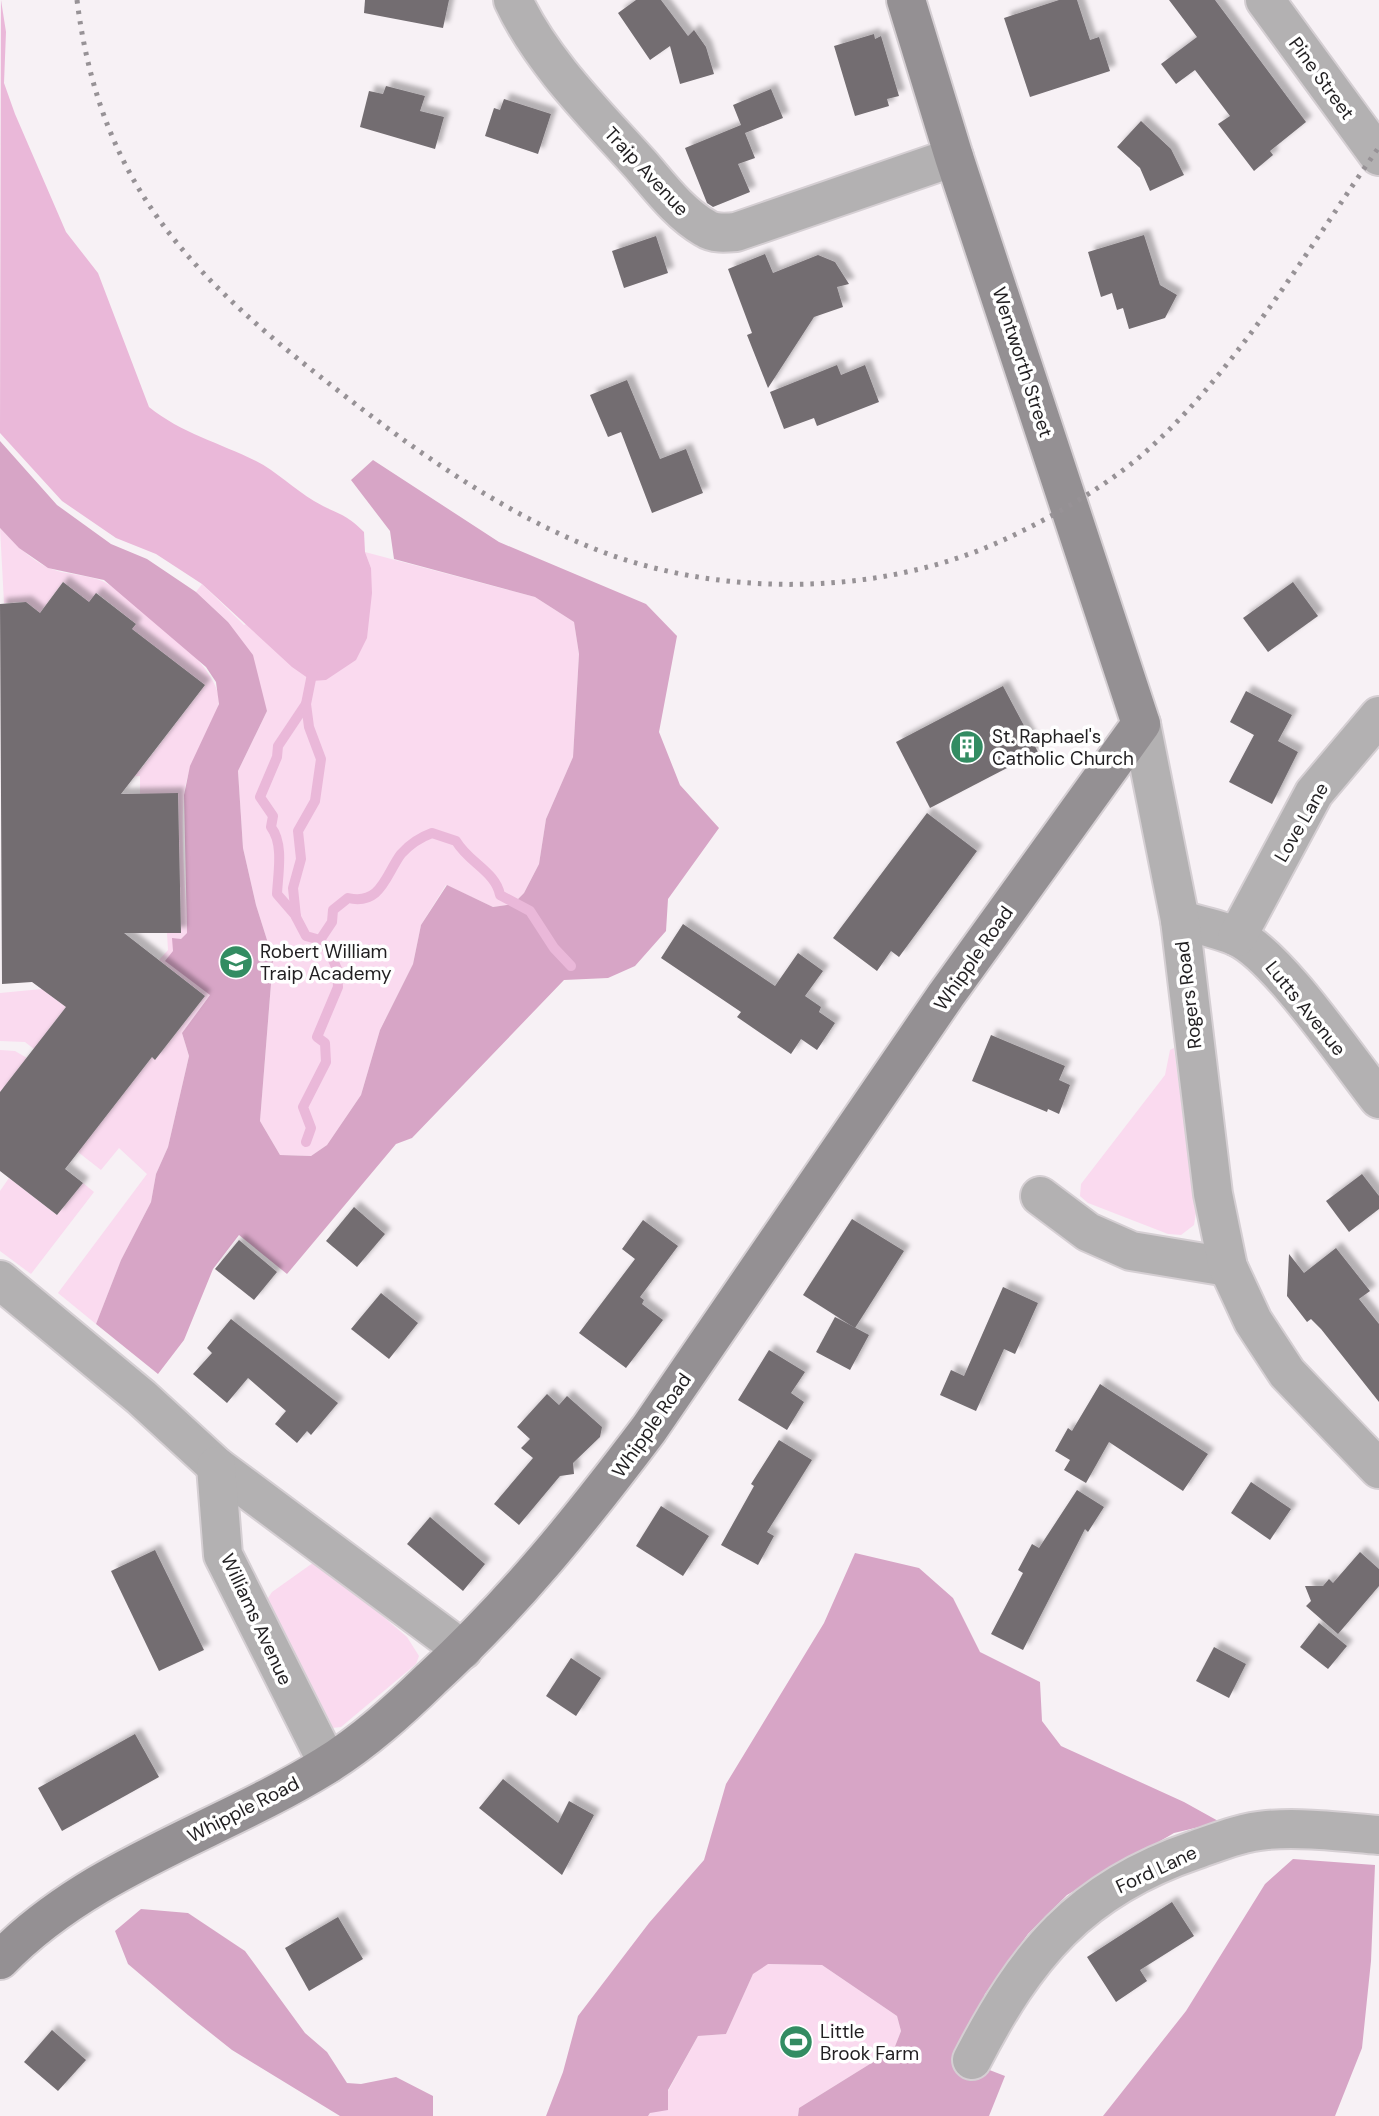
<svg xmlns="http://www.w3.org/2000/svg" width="1379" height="2116" font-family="'DM Sans',sans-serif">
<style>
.green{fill:#fadaef}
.forest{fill:#d7a5c6}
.water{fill:#eab8d9}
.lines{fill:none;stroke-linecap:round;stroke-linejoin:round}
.stream{stroke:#eab8d9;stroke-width:10}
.building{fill:#736d71;filter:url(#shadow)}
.minor-casing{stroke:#d5cfd3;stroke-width:42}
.tertiary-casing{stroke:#d5cfd3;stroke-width:42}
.secondary-casing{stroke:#d5cfd3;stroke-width:42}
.minor{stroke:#b3b1b2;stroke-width:38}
.tertiary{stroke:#b3b1b2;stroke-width:38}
.secondary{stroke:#949093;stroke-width:38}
.rail{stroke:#979296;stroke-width:5;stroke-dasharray:3.5 7;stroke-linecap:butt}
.labels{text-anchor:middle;stroke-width:7;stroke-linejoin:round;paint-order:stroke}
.street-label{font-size:19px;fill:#211f21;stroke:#fff}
.poi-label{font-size:19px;fill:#211f21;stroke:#fff;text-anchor:start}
</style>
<defs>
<filter id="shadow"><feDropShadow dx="6" dy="-6" stdDeviation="2" flood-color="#0004"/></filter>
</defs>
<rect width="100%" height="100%" fill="#f7f1f5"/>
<!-- green -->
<g class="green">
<path d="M0,528C14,542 30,560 49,568C70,577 95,573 114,588C140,608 229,671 218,707C209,737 187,762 184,795C180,840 186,888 187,933L182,939L210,995L182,1033L189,1056L168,1147L156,1174L151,1202L121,1260L96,1324L58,1293L147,1174L119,1148L101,1170L78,1152L152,1057L155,1060L205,996L159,960L168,950L167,933H181L178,794H140V776L123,777L140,770L205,685L132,629L136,624L97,593L89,602L63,582L40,613L26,602L4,603Z"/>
<path d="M365,552L535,597L574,622L579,654L573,757L546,819L539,864L524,893L513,904L493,907L446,885L421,925L413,964L380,1030L361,1095L327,1145L311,1156L280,1155L260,1121L273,959L256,905L243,848L238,771L267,711L228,622L196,592L202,584L244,625L371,568Z"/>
<path d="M42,989L66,1007L34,1049L25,1042L0,1041V993Z"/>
<path d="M1174,1048L1196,1213L1194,1225L1181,1235L1168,1234L1088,1203L1080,1196L1081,1184L1165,1075L1170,1050Z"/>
<path d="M0,1050L15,1051L27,1058L0,1092Z"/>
<path d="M9,1178L57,1215L83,1183L94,1192L31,1274L0,1251V1191Z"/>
<path d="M317,1560L407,1637L419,1656L416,1664L341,1727L332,1728L324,1721L266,1601L272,1592Z"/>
<path d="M767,1964L822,1965L897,2016L901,2031L894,2049L799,2108L798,2116H648L668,2091L698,2036L726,2034L753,1974Z"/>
</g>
<!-- forest -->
<g class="forest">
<path d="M0,441L57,505L111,544L147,559L196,592L228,622L253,655L267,711L238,771L243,848L256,905L273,959L260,1121L280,1155L311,1156L327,1145L361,1095L380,1030L413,964L421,925L447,885L493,907L513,904L524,893L539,864L546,819L573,757L579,654L574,622L535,597L394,559L390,531L351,480L373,460L499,542L646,604L677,636L659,732L680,785L719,828L668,899L666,931L635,966L608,978L564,980L412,1138L396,1144L287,1274L239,1235L213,1269L184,1340L158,1374L96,1324L121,1260L151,1202L156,1174L168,1147L189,1056L182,1033L210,995L165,961L173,951L172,938L181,939L187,933L184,795L190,766L219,704L216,682L206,667L104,580L48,568L19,548L0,528Z"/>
<path d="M855,1553L919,1568L953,1598L980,1652L1040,1682L1042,1721L1061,1746L1184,1802L1220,1822L1174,1833L1067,1895L1028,1934L985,1994L961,2059L1005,2076L989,2116H798L799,2108L894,2049L901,2031L897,2016L822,1965L768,1964L753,1974L726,2034L698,2036L668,2090V2110L650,2113L648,2116H546L563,2072L578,2016L649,1923L704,1860L726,1784L824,1623Z"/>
<path d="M1293,1859L1375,1865L1371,1961L1362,2048L1335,2116H1103L1186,2011L1265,1884Z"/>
<path d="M141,1909L188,1913L245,1951L305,2033L327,2052L347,2083L361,2084L396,2077L433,2096V2116H340L232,2050L188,2015L128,1964L115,1931Z"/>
</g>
<!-- water -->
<path class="water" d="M1,0L6,32L4,83L15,114L66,232L98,273L149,407C181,433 220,443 256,461C276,471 294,489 314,501C336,514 344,512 364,532L365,552L371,568L372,593L367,638L356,660L326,680L312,681L292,667L202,584L156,554L116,538L62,501L0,433Z"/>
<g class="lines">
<!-- stream -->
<g class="stream">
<path d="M296,916L277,894C278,873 284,844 271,827L273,816L260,797L277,757L278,746L306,704"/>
<path d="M320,940L332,922L333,910L348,898C381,906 386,874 401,854C409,845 421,837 432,833L456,841C469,863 496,872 500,895L530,911L554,948L571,966"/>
<path d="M306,1142L311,1128L303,1107L326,1062L325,1043L317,1037L338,987L337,969L329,951L320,940L306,936L296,917L293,888L301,859L298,831L315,801L321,759L309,727L306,704L313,669"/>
</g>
</g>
<!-- building -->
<g class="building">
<path d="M365,0H449L443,28L364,13Z"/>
<path d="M636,0H661L688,36L694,30L706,47L714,74L680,84L670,46L650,60L618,13Z"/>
<path d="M1059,0H1077L1090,40L1099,37L1110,71L1030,97L1004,18Z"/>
<path d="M1169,0H1215L1306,122L1270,151L1273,155L1254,171L1218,124L1230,116L1195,70L1176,84L1161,64L1197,37Z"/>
<path d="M874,34L875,39L881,36L899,96L887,99L889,106L855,116L834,46Z"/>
<path d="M386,86L425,96L420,111L444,117L435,149L360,127L369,91L383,94Z"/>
<path d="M771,89L783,118L745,133L755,158L738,164L750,192L713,207L707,203L685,148L741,125L733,105Z"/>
<path d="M504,99L551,114L538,154L485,136L494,108L500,110Z"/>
<path d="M1141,121L1171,149L1184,175L1150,191L1140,168L1117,147Z"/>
<path d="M1144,235L1160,285L1177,295L1165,318L1129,329L1123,308L1117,310L1112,293L1101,297L1088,252Z"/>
<path d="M656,236L668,273L624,288L612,251Z"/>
<path d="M765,254L773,273L818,255L835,262L849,284L837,287L843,307L814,317L768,388L747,335L752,333L728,269Z"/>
<path d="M837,365L841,375L865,365L879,402L817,426L814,418L784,429L770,392Z"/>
<path d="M627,380L660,459L686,449L703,493L652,513L621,432L608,437L590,395Z"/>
<path d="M63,582L89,602L96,593L136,624L132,629L205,685L121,794L178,793L181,933H124L205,996L155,1060L152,1057L65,1169L83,1183L57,1215L0,1171V1092L66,1007L32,982L2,984L0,604L26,602L40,613Z"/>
<path d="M1293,582L1318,616L1268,652L1243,618Z"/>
<path d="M1003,686L1038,752L930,808L896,742Z"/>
<path d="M1246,691L1292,715L1278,741L1298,752L1272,804L1229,782L1254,735L1230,722Z"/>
<path d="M927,813L977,851L899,957L891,951L877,971L833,938Z"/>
<path d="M683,924L775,986L798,953L823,971L805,996L821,1007L819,1012L835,1023L817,1050L801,1039L791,1054L737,1017L741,1012L661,958Z"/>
<path d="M991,1035L1065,1066L1059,1080L1070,1085L1059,1114L1048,1109L1047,1112L972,1081Z"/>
<path d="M1362,1174L1379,1196V1209L1349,1232L1326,1201Z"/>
<path d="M354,1207L385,1234L357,1267L326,1241Z"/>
<path d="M852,1219L904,1251L855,1328L803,1295Z"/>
<path d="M643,1220L678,1246L640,1297L644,1300L642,1304L663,1320L626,1368L579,1333L635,1259L622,1249Z"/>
<path d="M239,1240L277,1272L254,1300L215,1269Z"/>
<path d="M1336,1248L1370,1291L1359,1299L1379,1324V1402L1321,1329L1311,1319L1307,1322L1287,1296L1289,1254L1304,1273Z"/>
<path d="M1003,1287L1038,1303L1015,1354L1004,1349L976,1411L940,1395L951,1370L964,1376Z"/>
<path d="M381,1293L418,1323L389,1359L351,1329Z"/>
<path d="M835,1317L869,1335L850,1370L816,1352Z"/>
<path d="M231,1319L338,1403L311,1435L307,1431L297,1443L275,1424L286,1411L248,1378L227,1403L193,1374L212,1353L207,1348Z"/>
<path d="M769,1350L805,1372L791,1393L804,1402L787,1430L738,1400Z"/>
<path d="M1100,1384L1208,1454L1183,1491L1109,1442L1086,1483L1064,1470L1070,1460L1055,1451L1068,1428L1072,1431Z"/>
<path d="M547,1394L559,1405L567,1396L602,1427L600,1437L573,1463L574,1474L560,1476L519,1525L494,1504L533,1458L521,1448L530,1439L517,1427Z"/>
<path d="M779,1440L812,1460L767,1532L774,1536L758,1565L721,1545L754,1486L751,1484Z"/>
<path d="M1251,1482L1291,1509L1270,1540L1231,1513Z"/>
<path d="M1077,1490L1104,1507L1088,1532L1085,1529L1023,1650L991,1634L1023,1573L1018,1570L1032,1544L1039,1548Z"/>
<path d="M661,1506L709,1536L683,1576L636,1546Z"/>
<path d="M430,1517L485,1564L463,1591L407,1544Z"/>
<path d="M155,1550L204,1650L159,1671L111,1571Z"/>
<path d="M1360,1552L1379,1569V1586L1338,1634L1306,1606L1311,1601L1305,1586H1323L1329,1579L1333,1583Z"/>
<path d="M1319,1623L1347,1646L1328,1669L1300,1647Z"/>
<path d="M1214,1647L1246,1664L1229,1698L1196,1681Z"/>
<path d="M571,1658L601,1678L576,1716L546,1696Z"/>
<path d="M135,1734L159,1777L62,1831L38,1788Z"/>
<path d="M503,1779L558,1823L569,1801L594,1815L562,1875L479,1808Z"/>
<path d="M1172,1902L1194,1936L1140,1970L1147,1981L1116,2002L1087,1957Z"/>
<path d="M338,1917L363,1959L309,1991L285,1948Z"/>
<path d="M52,2030L86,2060L58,2091L24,2062Z"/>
</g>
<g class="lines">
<!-- minor casing -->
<g class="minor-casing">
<g id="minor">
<path d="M513,0C541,61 595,114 640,164C660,187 679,213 705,228C714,234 725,233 736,232L954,157"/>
<path d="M1265,0L1379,156"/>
<path d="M1180,920C1198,925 1219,929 1237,937C1278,956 1348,1060 1379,1099"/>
<path d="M1237,937L1314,793L1379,716"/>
<path d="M1040,1196L1088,1232L1131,1251L1228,1267"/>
<path d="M0,1280L141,1397L216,1466L463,1650"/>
<path d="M216,1466L223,1555L328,1764"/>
<path d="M972,2060C1026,1955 1080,1889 1195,1850C1218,1842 1242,1832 1267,1830C1304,1827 1342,1832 1379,1835"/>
</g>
</g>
<!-- tertiary casing -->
<g class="tertiary-casing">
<path id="tertiary" d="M1141,724L1180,920L1213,1194L1228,1267L1253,1321L1287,1373L1379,1469"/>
</g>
<!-- secondary casing -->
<g class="secondary-casing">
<path id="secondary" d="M0,1960C89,1868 218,1832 325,1766C364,1742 398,1711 431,1679C514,1603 582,1518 649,1429L946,995L1141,724L954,157L906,0"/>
</g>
<!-- minor -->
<use href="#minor" class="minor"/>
<!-- tertiary -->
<use href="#tertiary" class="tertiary"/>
<!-- secondary -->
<use href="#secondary" class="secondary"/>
<!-- rail -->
<path class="rail" d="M77,0C101,193 199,283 345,396C420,454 498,509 585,545C711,598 874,598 999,542C1047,520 1095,493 1136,460C1230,382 1309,247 1379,147"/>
</g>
<!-- icons -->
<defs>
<g id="building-disc" transform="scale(1.75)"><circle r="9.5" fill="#338c62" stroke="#fff"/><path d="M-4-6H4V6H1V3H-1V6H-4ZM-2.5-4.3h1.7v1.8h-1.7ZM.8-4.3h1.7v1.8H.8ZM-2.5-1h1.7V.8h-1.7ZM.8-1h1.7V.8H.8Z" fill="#fff"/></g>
<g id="school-disc" transform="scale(1.75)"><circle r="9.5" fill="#338c62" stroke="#fff"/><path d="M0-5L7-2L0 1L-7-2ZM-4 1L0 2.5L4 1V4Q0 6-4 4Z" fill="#fff"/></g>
<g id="stadium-disc" transform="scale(1.75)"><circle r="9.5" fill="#338c62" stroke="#fff"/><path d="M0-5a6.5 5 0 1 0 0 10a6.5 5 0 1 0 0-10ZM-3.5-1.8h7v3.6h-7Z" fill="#fff"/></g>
</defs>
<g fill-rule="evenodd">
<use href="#building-disc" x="967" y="747"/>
<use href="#school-disc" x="236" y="962"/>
<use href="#stadium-disc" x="796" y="2042"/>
</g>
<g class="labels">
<!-- street labels -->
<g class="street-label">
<text transform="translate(1322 78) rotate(54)" y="7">Pine Street</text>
<text transform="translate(647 171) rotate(47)" y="7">Traip Avenue</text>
<text transform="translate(1023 362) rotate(72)" y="7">Wentworth Street</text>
<text transform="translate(1301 822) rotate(-60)" y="7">Love Lane</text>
<text transform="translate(973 958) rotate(-55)" y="7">Whipple Road</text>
<text transform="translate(1188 995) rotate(-97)" y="7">Rogers Road</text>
<text transform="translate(1306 1008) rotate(51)" y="7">Lutts Avenue</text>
<text transform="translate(651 1425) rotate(-55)" y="7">Whipple Road</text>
<text transform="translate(257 1619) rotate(65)" y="7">Williams Avenue</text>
<text transform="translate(243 1809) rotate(-27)" y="7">Whipple Road</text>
<text transform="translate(1156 1869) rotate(-25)" y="7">Ford Lane</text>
</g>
<!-- poi labels -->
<g class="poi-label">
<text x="992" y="743">St. Raphael's<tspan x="992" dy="22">Catholic Church</tspan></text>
<text x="260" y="958">Robert William<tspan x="260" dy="22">Traip Academy</tspan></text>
<text x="820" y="2038">Little<tspan x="820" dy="22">Brook Farm</tspan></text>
</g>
</g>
</svg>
